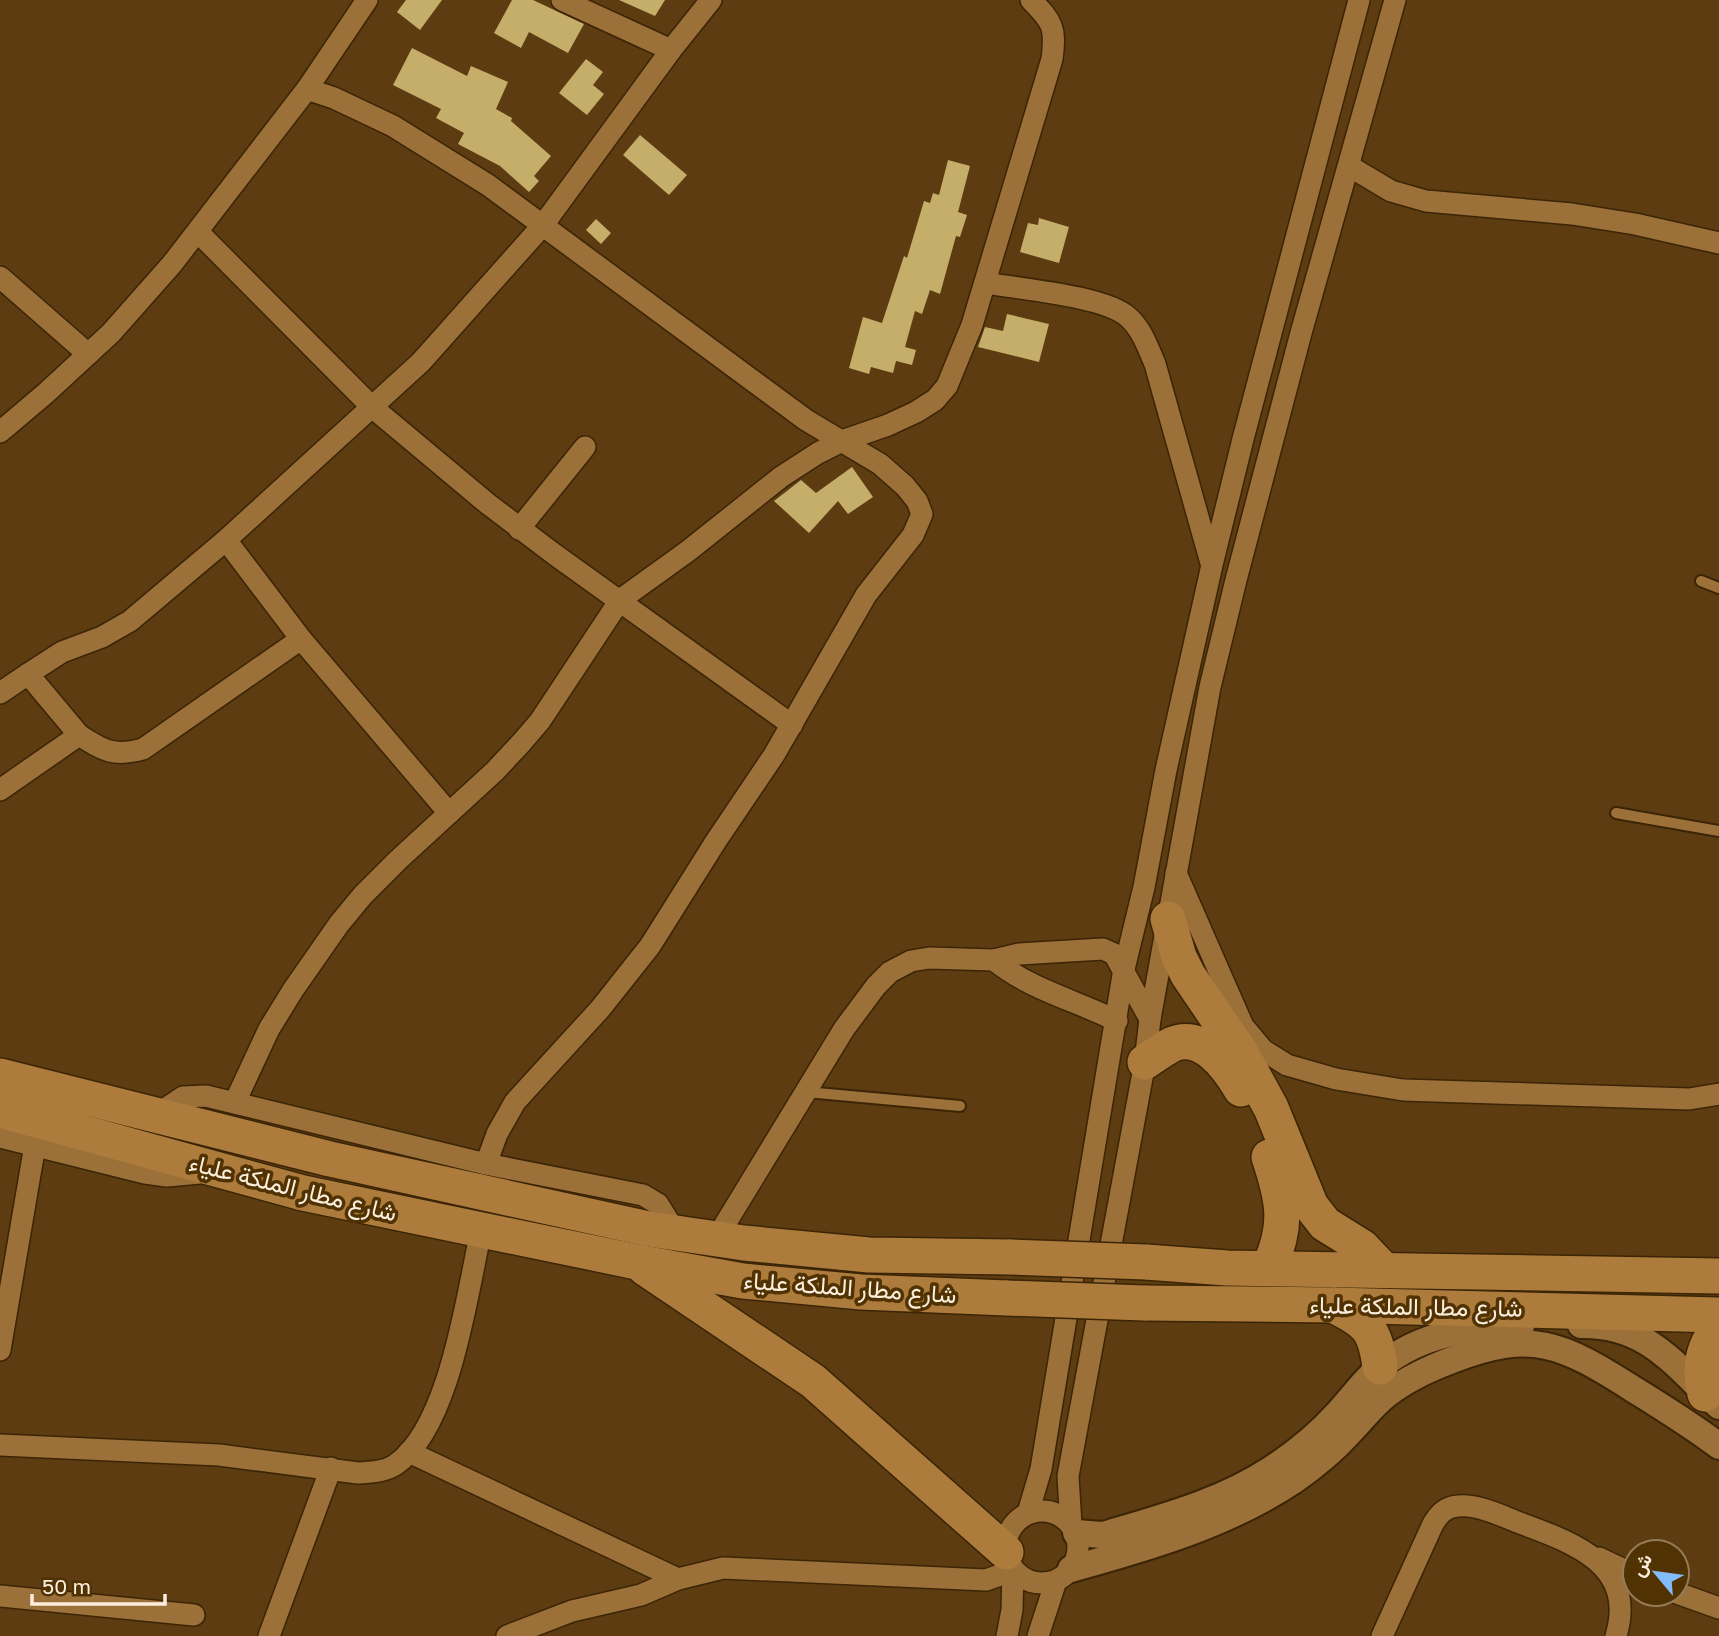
<svg xmlns="http://www.w3.org/2000/svg" width="1719" height="1636" font-family="'Golos Text',Vazirmatn,sans-serif">
<style>
.building{fill:#c5ae6a}
.lines{fill:none;stroke-linecap:round;stroke-linejoin:round}
.service-casing{stroke:#3b2506;stroke-width:14}
.minor-casing{stroke:#3b2506;stroke-width:24}
.tertiary-casing{stroke:#3b2506;stroke-width:30}
.trunk-casing{stroke:#3b2506;stroke-width:38}
.service{stroke:#9c7039;stroke-width:10}
.minor{stroke:#9c7039;stroke-width:21}
.tertiary{stroke:#9c7039;stroke-width:26}
.trunk{stroke:#ad7c3c;stroke-width:35}
.trunk-bridge-casing{stroke:#3b2506;stroke-width:38;stroke-linecap:butt}
.trunk-bridge{stroke:#ad7c3c;stroke-width:35}
.labels{text-anchor:middle;stroke-width:7;stroke-linejoin:round;paint-order:stroke}
.street-label{font-size:24px;fill:#fceedd;stroke:#513202}
</style>
<rect width="100%" height="100%" fill="#5c3c10"/>
<!-- building -->
<g class="building">
<path d="M406,0H442L420,30L397,12Z"/>
<path d="M512,0H533L584,24L568,53L529,32L521,48L494,33Z"/>
<path d="M619,0H665L655,16Z"/>
<path d="M412,48L467,76L471,66L508,82L496,109L512,118L511,121L551,156L534,176L539,181L529,192L500,166L458,144L464,133L436,118L441,109L393,85Z"/>
<path d="M586,59L603,72L593,85L604,94L587,115L559,93Z"/>
<path d="M640,135L687,175L669,195L623,155Z"/>
<path d="M948,160L970,166L958,212L967,215L960,237L956,236L940,294L930,290L922,314L915,311L905,347L916,350L912,365L896,361L893,373L871,367L869,374L849,368L863,317L882,323L904,256L907,258L924,201L930,203L933,193L939,195Z"/>
<path d="M1039,218L1069,227L1059,263L1020,252L1028,223L1038,225Z"/>
<path d="M596,219L611,233L601,244L586,230Z"/>
<path d="M1007,314L1049,324L1039,362L978,347L985,327L1003,331Z"/>
<path d="M852,467L873,497L848,514L838,501L809,533L774,501L801,480L816,493Z"/>
</g>
<g class="lines">
<!-- service casing -->
<g class="service-casing">
<g id="service">
<path d="M1701,581L1719,588"/>
<path d="M1616,813L1719,831"/>
<path d="M806,1092L960,1106"/>
</g>
</g>
<!-- minor casing -->
<g class="minor-casing">
<g id="minor">
<path d="M562,0L671,50"/>
<path d="M307,89L334,98L393,126L488,185L806,420L880,464L905,486L917,501L922,514L913,535L866,595L774,755L716,841L650,946L600,1009L515,1102L497,1134L486,1164"/>
<path d="M1349,166L1391,191L1426,201L1572,214L1635,224L1719,243"/>
<path d="M198,232L372,407L488,504L554,554L792,725"/>
<path d="M0,277L88,354"/>
<path d="M986,283C1019,289 1105,296 1128,317C1142,329 1148,348 1155,364L1211,563"/>
<path d="M0,432L46,393L111,333L172,264L307,89L367,0"/>
<path d="M519,529L585,447"/>
<path d="M226,540L301,639L449,813"/>
<path d="M0,693L28,674"/>
<path d="M79,735C104,751 114,757 143,749L301,639"/>
<path d="M0,790L79,735L28,674L62,652L102,637L130,621L226,540L421,362L543,225L671,50L711,0"/>
<path d="M1176,873L1243,1026L1263,1050L1287,1065L1336,1079L1403,1090L1689,1099L1719,1094"/>
<path d="M994,960C1031,990 1075,1000 1117,1021"/>
<path d="M235,1102L269,1029L293,990L339,924L363,895L398,860L495,771L522,742L540,721L620,600L688,551L781,477L818,453L842,441L888,425L916,412L935,400L947,386L972,325L1052,59C1056,28 1053,22 1031,0"/>
<path d="M156,1115L183,1097L206,1096L486,1164L643,1195L658,1204L676,1233"/>
<path d="M0,1137L145,1173L167,1176L200,1173"/>
<path d="M716,1239L844,1029L876,986L890,972L911,961L929,958L994,960L1019,954L1103,949L1114,954L1150,1019"/>
<path d="M0,1350L35,1145"/>
<path d="M0,1445L219,1455L358,1473C371,1472 384,1472 395,1465C450,1428 467,1294 481,1231"/>
<path d="M409,1452L678,1579"/>
<circle cx="1042" cy="1547" r="36"/>
<path d="M1028,1513L1041,1469L1124,969L1144,887L1166,770L1212,565L1243,439L1359,0"/>
<path d="M1071,1525L1068,1476L1145,1062L1150,1019L1210,687L1236,580L1301,333L1395,0"/>
<path d="M1599,1558L1635,1575"/>
<path d="M1677,1593L1719,1608"/>
<path d="M0,1596L194,1615"/>
<path d="M269,1636L331,1468"/>
<path d="M507,1636L572,1611L641,1595L678,1579L723,1568L986,1580L1000,1575L1011,1566"/>
<path d="M1007,1636L1012,1610L1013,1569"/>
<path d="M1038,1636L1056,1581"/>
<path d="M1382,1636L1433,1524C1439,1514 1445,1507 1458,1506C1478,1504 1502,1516 1520,1523C1574,1543 1637,1565 1616,1636"/>
</g>
</g>
<!-- tertiary casing -->
<g class="tertiary-casing">
<g id="tertiary">
<path d="M1581,1325C1648,1324 1674,1365 1719,1406"/>
<path d="M1076,1533L1102,1535L1110,1533C1167,1516 1223,1501 1273,1468C1296,1453 1319,1434 1338,1413C1352,1398 1365,1379 1381,1366C1422,1333 1470,1327 1521,1326"/>
<path d="M1071,1569C1147,1548 1227,1525 1293,1481C1313,1467 1333,1451 1349,1433C1362,1420 1372,1406 1386,1395C1406,1379 1428,1369 1452,1360C1531,1329 1562,1344 1630,1387C1660,1406 1690,1424 1719,1446"/>
</g>
</g>
<!-- trunk casing -->
<g class="trunk-casing">
<g id="trunk">
<path d="M1168,919L1179,957L1188,975L1241,1053L1271,1108L1311,1206L1325,1224L1362,1247L1383,1269"/>
<path d="M1145,1062C1154,1056 1163,1049 1173,1044C1203,1032 1228,1067 1241,1089"/>
<path d="M0,1076L330,1159L649,1229L744,1243L869,1255L1011,1257"/>
<path d="M0,1110L303,1193L637,1262L743,1281L861,1292L1007,1298"/>
<path d="M1146,1262L1227,1268L1719,1276"/>
<path d="M1269,1267C1289,1225 1283,1199 1269,1157"/>
<path d="M645,1268L813,1381L1006,1552"/>
<path d="M1144,1303L1333,1305L1719,1315"/>
<path d="M1333,1305C1367,1322 1375,1328 1380,1367"/>
<path d="M1705,1394C1699,1370 1702,1347 1719,1328"/>
</g>
</g>
<!-- service -->
<use href="#service" class="service"/>
<!-- minor -->
<use href="#minor" class="minor"/>
<!-- tertiary -->
<use href="#tertiary" class="tertiary"/>
<!-- trunk -->
<use href="#trunk" class="trunk"/>
<!-- trunk-bridge casing -->
<g class="trunk-bridge-casing">
<g id="trunk-bridge">
<path d="M1011,1257L1146,1262"/>
<path d="M1007,1298L1144,1303"/>
</g>
</g>
<!-- trunk-bridge -->
<use href="#trunk-bridge" class="trunk-bridge"/>
</g>
<g class="labels">
<!-- street labels -->
<g class="street-label">
<text transform="translate(293 1188) rotate(14)" y="8">شارع مطار الملكة علياء</text>
<text transform="translate(850 1288) rotate(4)" y="8">شارع مطار الملكة علياء</text>
<text transform="translate(1416 1307) rotate(1)" y="8">شارع مطار الملكة علياء</text>
</g>
</g>
<!-- north arrow -->
<g transform="translate(1656 1573) rotate(299)"><circle r="33" fill="#513202" stroke="#957d5a" stroke-width="2"/>
<path d="M0-5L12 26L0 18L-12 26Z" fill="#83bcfb"/>
<text y="-10" font-size="19" font-weight="bold" text-anchor="middle" fill="#fceedd">ش</text>
</g>
<!-- scale -->
<path d="M32 1594v10h133v-10" fill="none" stroke="#fceedd" stroke-width="3.5"/>
<text x="42" y="1594" font-size="21" fill="#fceedd" stroke="#513202" stroke-width="5" paint-order="stroke">50 m</text>
</svg>
